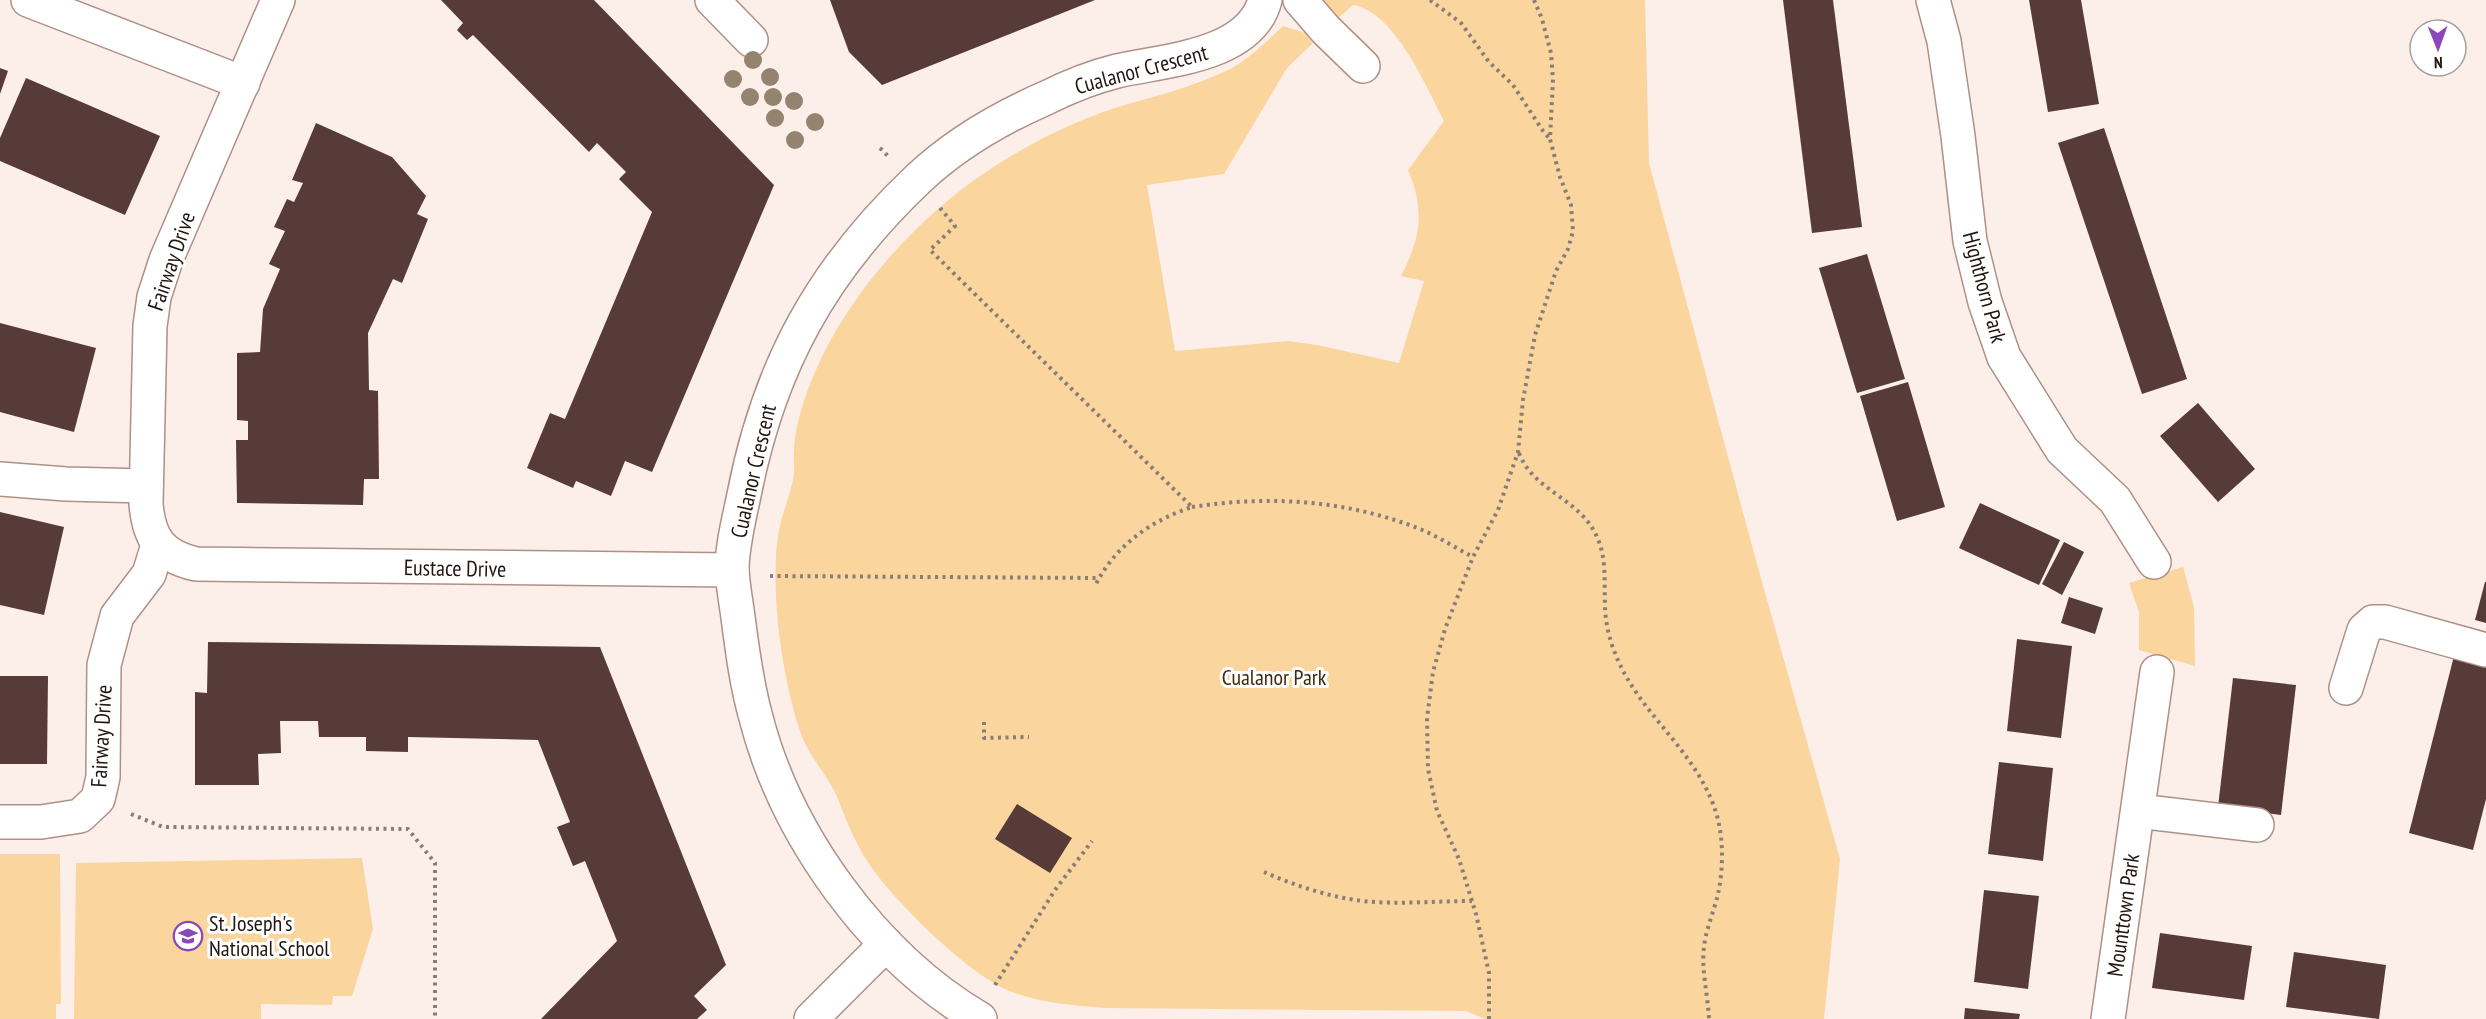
<svg xmlns="http://www.w3.org/2000/svg" width="2486" height="1019" font-family="'PT Sans Narrow',sans-serif">
<style>
.green{fill:#fad59d}
.building{fill:#563b39}
.lines{fill:none;stroke-linecap:round;stroke-linejoin:round}
.minor-casing{stroke:#ae9086;stroke-width:36}
.path{stroke:#897d79;stroke-width:4;stroke-dasharray:3 4.5;stroke-linecap:butt}
.minor{stroke:#fff;stroke-width:33}
.tree{fill:#94836e}
.labels{text-anchor:middle;stroke-width:6;stroke-linejoin:round;paint-order:stroke}
.street-label{font-size:22px;fill:#201511;stroke:#fff}
.park-label{font-size:22px;fill:#3f2b09;stroke:#fff}
.poi-label{font-size:22px;fill:#201511;stroke:#fff;text-anchor:start}
</style>
<rect width="100%" height="100%" fill="#fcefea"/>
<!-- green -->
<g class="green">
<path d="M1313,0H1645L1649,163L1755,557L1840,859L1824,1019H1485L1466,1011L1104,1008C1072,1005 1037,1003 1007,990C967,972 898,905 872,868C857,848 847,822 838,799C828,775 808,756 800,731C782,677 770,592 778,536C781,515 791,495 794,474C795,467 793,460 794,453C794,442 796,429 799,418C828,309 921,207 1018,152C1052,132 1090,115 1128,104C1162,95 1196,85 1228,70C1249,59 1266,42 1283,26L1305,33L1313,43L1287,68L1224,174L1147,185L1175,351L1288,341L1317,345L1399,363L1424,281L1401,276C1421,238 1425,210 1408,170L1444,121C1426,86 1394,11 1353,5L1336,20Z"/>
<path d="M2183,567L2194,607L2195,666L2139,650V612L2129,583Z"/>
<path d="M0,854H60L61,1004H56V1019H0Z"/>
<path d="M362,858L373,929L352,996H333L332,1005L261,1004V1019H74L76,863Z"/>
</g>
<!-- building -->
<g class="building">
<path d="M441,0H594L774,185L652,472L625,461L611,496L576,481L573,488L527,468L550,413L565,419L652,212L619,179L626,172L597,143L589,152L473,35L467,40L457,30L463,23Z"/>
<path d="M830,0H1095L882,85L849,52Z"/>
<path d="M1783,0H1833L1862,227L1812,233Z"/>
<path d="M2029,0H2081L2099,104L2048,112Z"/>
<path d="M0,68L8,71L0,94Z"/>
<path d="M26,78L160,136L125,215L0,161V138Z"/>
<path d="M316,123L392,157L426,196L417,214L428,219L402,283L393,279L368,333L369,390L378,391L379,479H364L363,505L237,503L236,440H248V421L237,420V353L260,352L263,309L280,269L269,264L285,231L274,227L287,199L294,202L303,183L292,180Z"/>
<path d="M2104,128L2187,379L2142,394L2058,143Z"/>
<path d="M1867,254L1905,379L1857,393L1819,268Z"/>
<path d="M0,323L96,348L74,432L0,412Z"/>
<path d="M1908,382L1945,507L1897,521L1860,396Z"/>
<path d="M2198,403L2255,469L2218,502L2160,436Z"/>
<path d="M1980,503L2060,540L2039,585L1959,548Z"/>
<path d="M0,512L64,527L44,615L0,605Z"/>
<path d="M2064,542L2084,552L2062,595L2042,584Z"/>
<path d="M2485,582H2486V623L2475,620Z"/>
<path d="M2069,597L2103,608L2095,634L2061,623Z"/>
<path d="M2017,639L2072,646L2061,738L2007,731Z"/>
<path d="M208,642L600,647L726,965L694,996L707,1010L697,1019H541L617,941L585,861L573,866L557,827L570,822L538,740L408,737V752L366,751V737H319L318,721H280L281,753L258,754L259,785H195V692L207,693Z"/>
<path d="M2455,652L2486,660V799L2473,850L2409,833Z"/>
<path d="M0,676H48L47,764H0Z"/>
<path d="M2233,678L2296,685L2281,815L2218,807Z"/>
<path d="M1999,762L2053,768L2043,861L1988,854Z"/>
<path d="M1017,804L1072,838L1050,873L995,839Z"/>
<path d="M1984,890L2039,896L2028,989L1974,982Z"/>
<path d="M2160,933L2252,946L2244,1000L2152,988Z"/>
<path d="M2294,952L2386,965L2379,1019L2286,1007Z"/>
<path d="M1965,1008L2020,1014L2019,1019H1964Z"/>
</g>
<g class="lines">
<!-- minor casing -->
<g class="minor-casing">
<g id="minor">
<path d="M28,0L243,83"/>
<path d="M278,0L166,260L154,297L150,326L146,504C149,539 161,556 196,564L732,570"/>
<path d="M712,0L751,40"/>
<path d="M1300,0L1326,30L1363,66"/>
<path d="M1933,0L1944,41L1958,136L1970,241L1985,302L2004,357L2062,450L2115,500L2154,562"/>
<path d="M0,479L66,484L146,486"/>
<path d="M2346,688L2364,630L2373,622H2385L2486,650"/>
<path d="M2138,811L2257,825"/>
<path d="M0,822H41L80,816L98,799L103,777L104,665L117,616L149,574L158,545"/>
<path d="M811,1019L886,944"/>
<path d="M980,1019C873,956 785,834 755,714C747,685 743,655 739,625C737,607 733,588 732,570C732,546 739,519 744,495C769,366 822,270 918,179C954,145 1000,118 1046,98C1068,87 1093,77 1117,71C1164,60 1250,57 1265,0"/>
<path d="M2108,1019L2157,672"/>
</g>
</g>
<!-- path -->
<g class="path">
<path d="M1430,0L1461,23L1489,62L1513,85L1543,131L1550,139"/>
<path d="M880,148L888,156"/>
<path d="M940,208L955,226L930,250L1192,507C1152,520 1116,545 1096,584"/>
<path d="M1519,453C1533,491 1581,499 1597,537C1607,559 1604,582 1605,605C1605,620 1609,639 1615,653C1637,711 1691,746 1713,804C1724,831 1724,866 1718,894C1714,911 1706,929 1704,947C1701,970 1708,995 1709,1019"/>
<path d="M1192,507C1269,495 1347,500 1420,529C1439,537 1456,548 1473,557"/>
<path d="M770,576L1100,578"/>
<path d="M984,722V738L1029,737"/>
<path d="M131,814L163,827L408,829L435,863V1019"/>
<path d="M1264,872C1298,887 1338,900 1375,902C1407,904 1439,901 1472,901"/>
<path d="M995,985L1055,890L1092,841"/>
<path d="M1489,1019V973L1476,914L1459,859L1437,811L1428,769L1427,718L1433,672L1445,629L1473,557L1498,510L1518,452L1523,400L1535,335L1556,271L1568,249L1573,231L1571,205L1560,177L1550,139L1553,79L1551,53L1542,19L1534,0"/>
</g>
<!-- minor -->
<use href="#minor" class="minor"/>
</g>
<!-- trees -->
<g class="tree">
<circle cx="753" cy="60" r="9"/>
<circle cx="770" cy="77" r="9"/>
<circle cx="733" cy="79" r="9"/>
<circle cx="750" cy="97" r="9"/>
<circle cx="773" cy="97" r="9"/>
<circle cx="794" cy="101" r="9"/>
<circle cx="775" cy="118" r="9"/>
<circle cx="815" cy="122" r="9"/>
<circle cx="795" cy="140" r="9"/>
</g>
<!-- icons -->
<defs>
<g id="school-ring" transform="scale(1.5)"><circle r="9.5" fill="#fff" stroke="#8b46b9" stroke-width="1.5"/><path d="M0-5L7-2L0 1L-7-2ZM-4 1L0 2.5L4 1V4Q0 6-4 4Z" fill="#8b46b9"/></g>
</defs>
<g fill-rule="evenodd">
<use href="#school-ring" x="188" y="936"/>
</g>
<g class="labels">
<!-- street labels -->
<g class="street-label">
<text transform="translate(1141 69) rotate(-15)" y="8">Cualanor Crescent</text>
<text transform="translate(171 261) rotate(-71)" y="8">Fairway Drive</text>
<text transform="translate(1985 287) rotate(75)" y="8">Highthorn Park</text>
<text transform="translate(753 471) rotate(-77)" y="8">Cualanor Crescent</text>
<text transform="translate(455 568) rotate(1)" y="8">Eustace Drive</text>
<text transform="translate(101 736) rotate(-87)" y="8">Fairway Drive</text>
<text transform="translate(2123 915) rotate(-82)" y="8">Mounttown Park</text>
</g>
<!-- park labels -->
<g class="park-label">
<text x="1274" y="685">Cualanor Park</text>
</g>
<!-- poi labels -->
<g class="poi-label">
<text x="209" y="931">St. Joseph's<tspan x="209" dy="25">National School</tspan></text>
</g>
</g>
<!-- north arrow -->
<g transform="translate(2438 48) rotate(179)"><circle r="28" fill="#ffffff" stroke="#a6a1a0" stroke-width="1.5"/>
<path d="M0-4.5L10 22L0 15L-10 22Z" fill="#8b46b9"/>
<text y="-9" font-size="16" font-weight="bold" text-anchor="middle" fill="#201511">N</text>
</g>
</svg>
